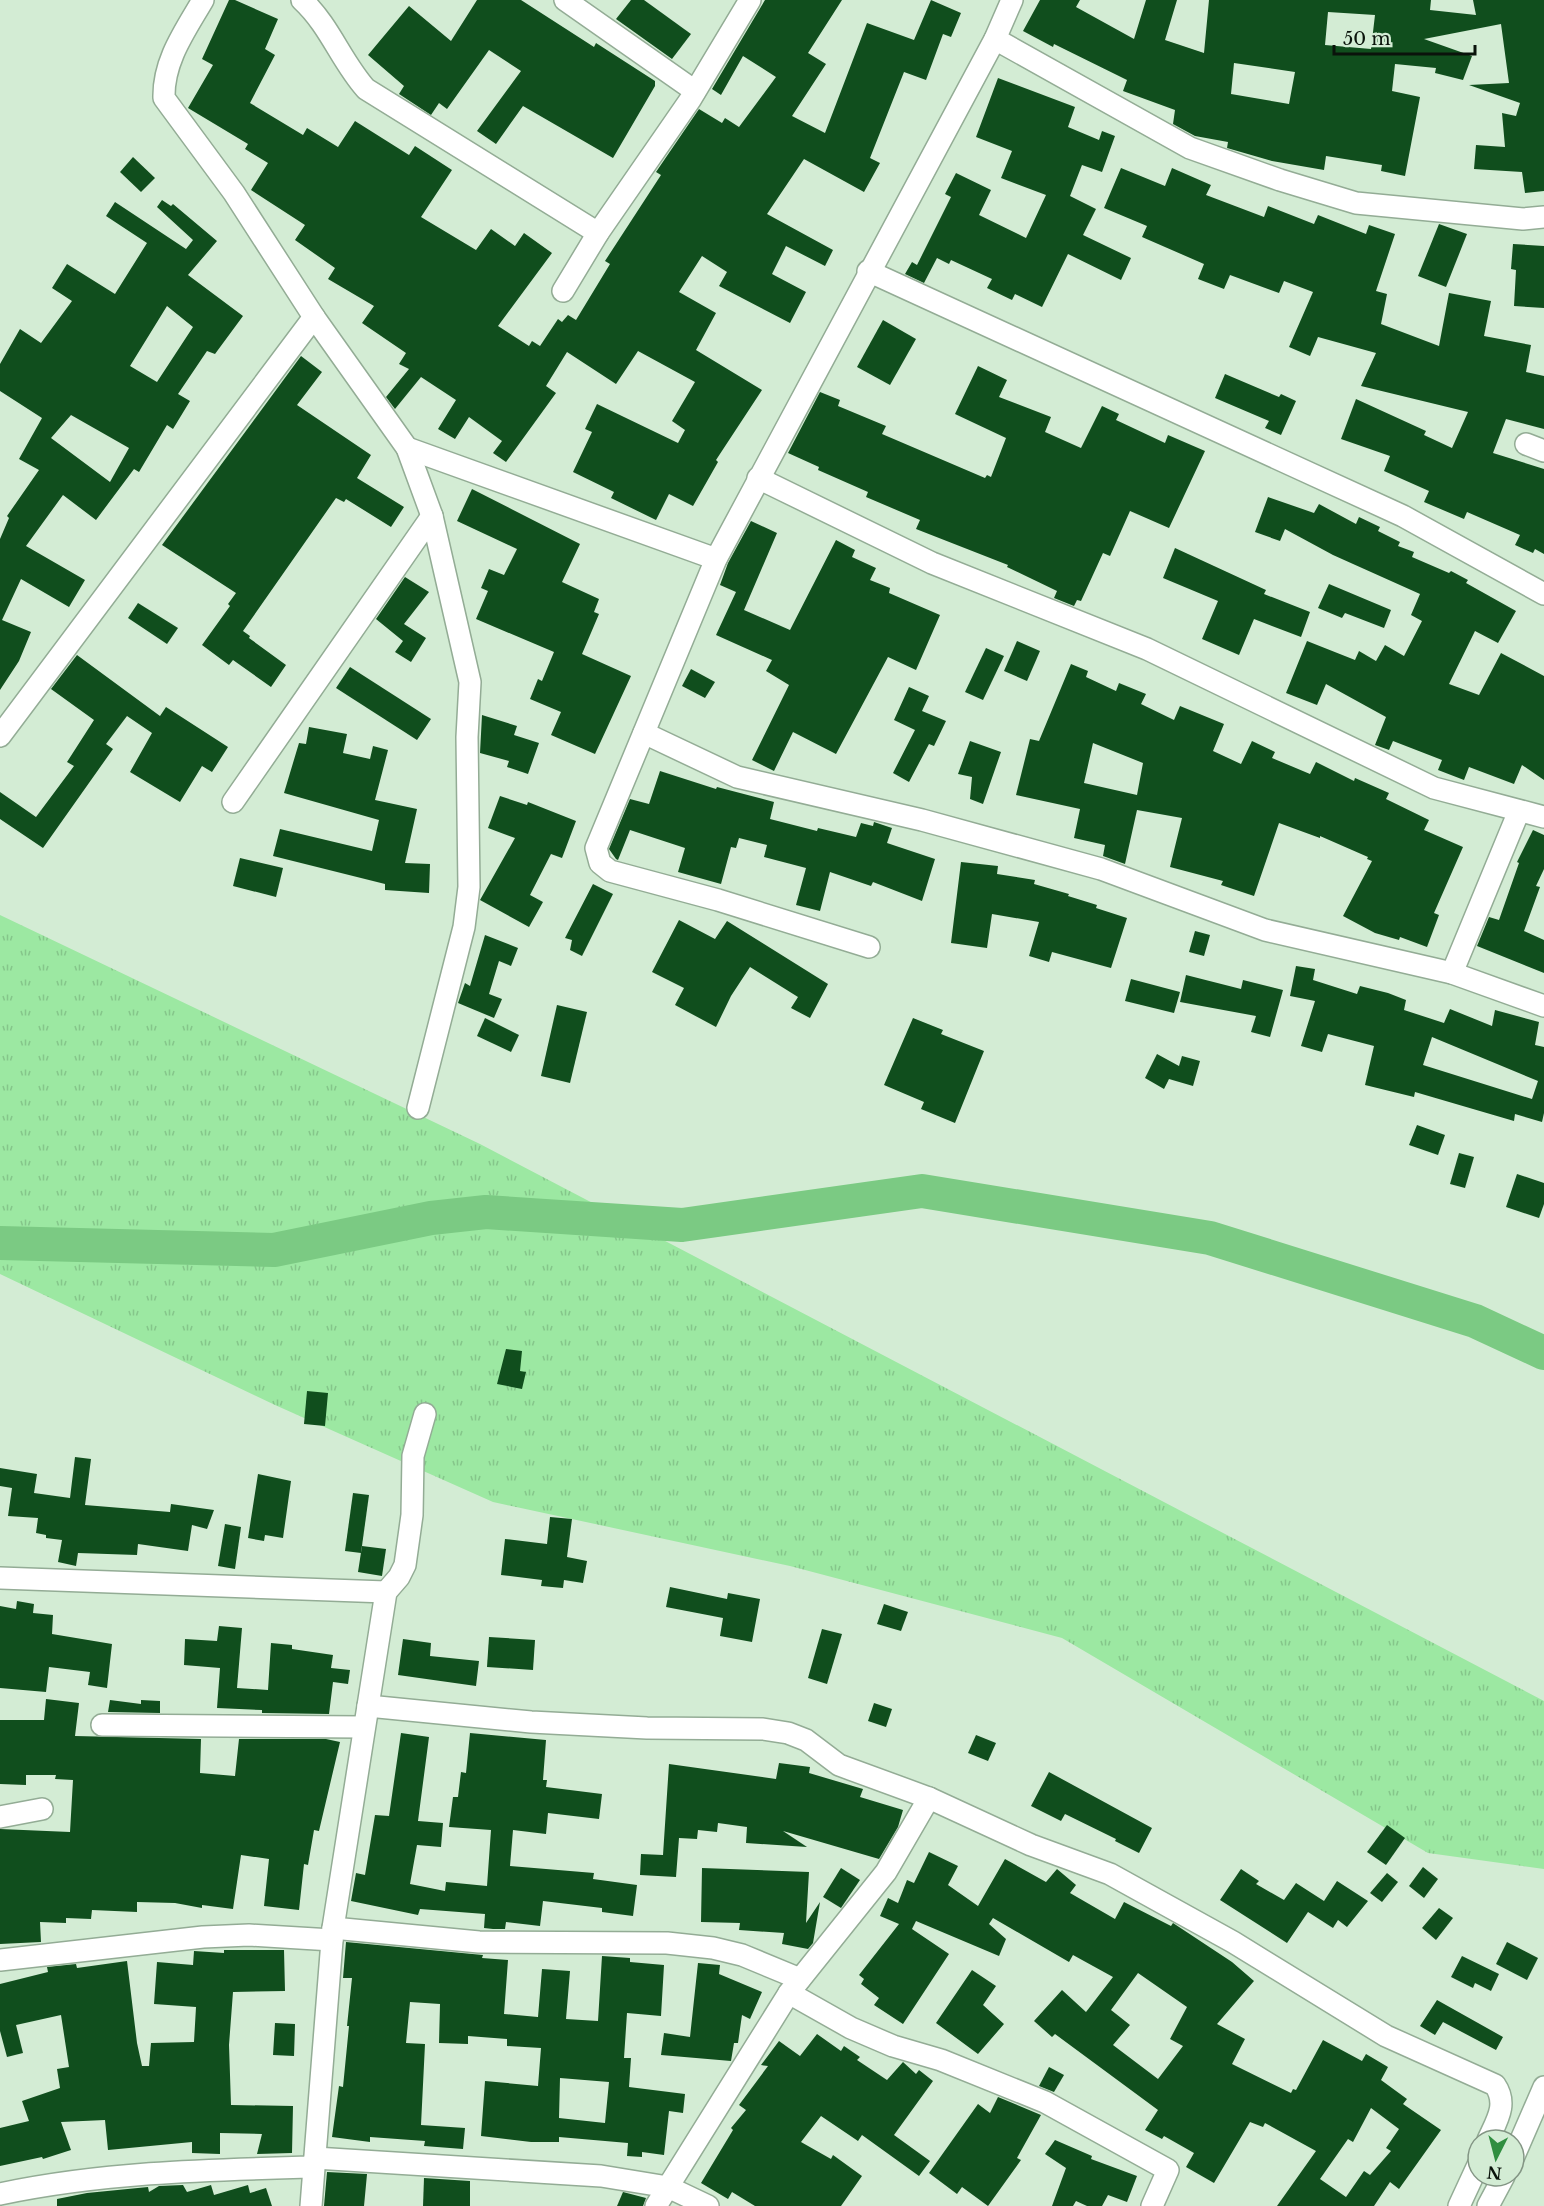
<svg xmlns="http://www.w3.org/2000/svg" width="1544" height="2206" font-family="'Libre Baskerville',serif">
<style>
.grass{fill:url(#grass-tufts)}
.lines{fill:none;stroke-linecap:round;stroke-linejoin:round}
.river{stroke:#7bca83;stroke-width:34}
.building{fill:#104e1d;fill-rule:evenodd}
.minor-casing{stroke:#93ac95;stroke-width:24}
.minor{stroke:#fff;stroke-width:21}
</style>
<defs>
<pattern id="grass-tufts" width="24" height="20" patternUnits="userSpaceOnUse" patternTransform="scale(1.5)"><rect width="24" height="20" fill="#9ce8a2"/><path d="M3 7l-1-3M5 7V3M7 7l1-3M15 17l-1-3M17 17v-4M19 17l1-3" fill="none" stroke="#85c68a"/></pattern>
</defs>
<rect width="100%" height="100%" fill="#d3ecd4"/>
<!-- grass -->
<path class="grass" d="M0,915L480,1144L1544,1701V1869L1428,1853L1062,1638L790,1566L493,1502L275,1405L0,1274Z"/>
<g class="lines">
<!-- river -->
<path class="river" d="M0,1243L274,1250L431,1218L486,1212L682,1225L922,1191L1210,1238L1475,1321L1544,1353"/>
</g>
<!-- building -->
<g class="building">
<path d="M229,0H235L278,19L265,49L275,55L250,103L303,135L307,128L338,147L355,121L409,155L415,146L452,170L421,217L476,250L491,229L515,246L524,233L552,253L498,326L529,346L532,341L540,346L558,319L562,322L568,315L576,320L610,264L605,261L661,175L656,172L699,109L722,123L725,118L739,127L776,77L743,56L721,95L712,89L765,0H842L808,53L826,64L792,116L825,133L867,23L914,40L931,0L961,13L951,37L943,34L926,80L904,72L870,158L880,163L864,192L804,159L767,214L833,250L825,266L786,246L772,274L806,292L790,323L719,286L727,272L702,256L679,292L716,313L696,350L762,390L716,460L718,462L693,506L669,494L656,520L611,498L614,492L573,472L592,432L585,429L597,404L678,443L685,430L672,421L695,382L638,351L616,384L567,352L546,386L556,393L506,462L493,453L502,441L469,417L455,439L438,429L456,400L421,377L395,409L386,397L409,369L399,364L406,353L362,323L374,306L328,279L335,268L295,240L305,225L251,190L268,163L245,149L248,144L188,108L213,65L202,59Z"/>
<path d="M477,0H521L594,47L596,43L655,81V86L613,158L523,106L496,144L477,131L521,71L489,50L447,109L439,103L431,115L399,94L404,86L368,55L409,6L451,41Z"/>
<path d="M631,0H644L691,34L672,59L616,19Z"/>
<path d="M1040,0H1080L1076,7L1134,39L1146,0H1177L1165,40L1204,53L1209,0H1431L1430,10L1476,15L1473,0H1544V191L1525,193L1522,172L1474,169L1476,145L1505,147L1502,113L1516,116L1520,103L1469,85L1509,83L1501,24L1424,39L1472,56L1463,80L1435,73L1436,68L1395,64L1392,91L1420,97L1405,176L1381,171L1382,165L1326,156L1324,170L1272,161L1227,148L1228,142L1195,136L1173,124L1175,110L1123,91L1127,80L1054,44L1053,47L1023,31ZM1328,12L1375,15L1371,49L1325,45ZM1234,63L1295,72L1289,104L1231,94Z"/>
<path d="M998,78L1075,107L1068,127L1099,140L1102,131L1115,136L1102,172L1082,165L1070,196L1096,209L1083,235L1131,258L1121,280L1068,254L1042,307L1015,294L1012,300L987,288L992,279L951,260L949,264L937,258L924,283L905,274L912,262L917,265L951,197L945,194L956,173L991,190L979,215L1026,238L1046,195L1001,178L1012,151L976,137Z"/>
<path d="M133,157L155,178L141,192L120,172Z"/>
<path d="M1121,168L1165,186L1172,168L1211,185L1206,195L1264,217L1268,206L1314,224L1318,215L1366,234L1369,225L1395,234L1376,291L1387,294L1381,324L1439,346L1449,293L1491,301L1484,336L1531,345L1526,372L1544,376V429L1506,419L1493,453L1544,469V554L1535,549L1533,553L1515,545L1520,535L1467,512L1464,519L1424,502L1429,491L1384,471L1390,456L1341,439L1356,399L1426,431L1424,435L1452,448L1468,412L1361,386L1376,353L1318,337L1310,356L1289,347L1313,292L1284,281L1279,293L1230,275L1224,289L1198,279L1204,264L1142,237L1147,226L1104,208Z"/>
<path d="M162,200L171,206L173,204L217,241L188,275L243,316L215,354L207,351L178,394L190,401L173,429L167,425L139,472L134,469L96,520L63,495L26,546L85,580L69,607L21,579L2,620L31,632L19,661L0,690V539L9,518L7,516L39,470L19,459L42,418L0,391V364L20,329L41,343L72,301L52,288L67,264L115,294L147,243L106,216L115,202L186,249L193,240L157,207ZM167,306L193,327L157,382L130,366ZM71,415L129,448L110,482L51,438Z"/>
<path d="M1439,224L1467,234L1446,287L1418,276Z"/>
<path d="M1513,244L1544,246V308L1514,306L1516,270L1511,269Z"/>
<path d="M883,320L916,339L890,385L857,367Z"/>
<path d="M301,356L322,372L297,405L371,455L357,478L404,507L391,527L346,499L344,502L336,498L243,631L250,636L249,638L286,665L271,687L233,660L229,665L202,645L230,606L228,604L236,593L162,545Z"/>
<path d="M978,366L1007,380L999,397L1051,417L1045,432L1081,448L1102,406L1119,414L1116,420L1165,443L1168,435L1205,451L1169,528L1130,511L1110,556L1103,553L1081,601L1077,600L1074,606L1054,598L1057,591L1007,567L1008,565L916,529L920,520L866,497L868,492L818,470L819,467L788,453L820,392L840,400L838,406L886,426L882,434L985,478L987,475L991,477L1006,438L955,414Z"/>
<path d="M1225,374L1279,397L1281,394L1296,401L1281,435L1265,428L1269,421L1215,398Z"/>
<path d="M472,489L580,544L562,582L599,599L594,612L599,614L582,654L631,676L595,754L551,735L561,712L530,699L538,679L542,681L554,652L476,619L488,591L481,588L489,569L504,575L517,549L457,521Z"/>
<path d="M1268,497L1314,513L1319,504L1356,524L1359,517L1380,527L1378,531L1400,542L1398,546L1414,552L1412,557L1449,573L1451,571L1468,580L1466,583L1516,611L1498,643L1475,631L1449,684L1479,695L1501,653L1544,676V780L1522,765L1514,784L1469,767L1464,780L1438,770L1442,760L1393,741L1389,750L1375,745L1386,717L1326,684L1317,705L1286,693L1307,641L1355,660L1359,651L1376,661L1385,645L1404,656L1422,621L1411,615L1420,594L1333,555L1285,529L1280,541L1255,532Z"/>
<path d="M751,521L777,533L744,610L790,630L836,540L855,550L852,557L876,568L870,580L890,588L889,593L940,615L916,670L888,657L836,754L793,732L774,771L752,760L789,685L766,671L772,660L716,635L736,592L720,585L728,563Z"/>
<path d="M1175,548L1266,590L1264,594L1310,612L1301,637L1254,619L1239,655L1202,639L1218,601L1163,578Z"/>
<path d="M405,577L429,592L404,624L426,638L411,662L395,652L403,641L376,619Z"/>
<path d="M1329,584L1391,610L1384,628L1345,613L1342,618L1318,608Z"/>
<path d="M138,603L178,628L167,644L128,618Z"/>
<path d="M1017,641L1040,651L1027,681L1004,671Z"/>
<path d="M986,648L1004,656L983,700L965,692Z"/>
<path d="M77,655L160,716L166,707L228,747L212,772L202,766L180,802L130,772L152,733L127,716L106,744L113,749L43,848L0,819V792L36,817L74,766L67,762L94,720L51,689Z"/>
<path d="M1071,664L1088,671L1086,677L1116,691L1119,683L1146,694L1141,704L1174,720L1180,706L1224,724L1213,751L1241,764L1252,741L1275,752L1272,758L1310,774L1316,762L1354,781L1355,778L1389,793L1386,799L1429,820L1424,830L1463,847L1434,913L1439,915L1427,947L1400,937L1399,940L1375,933L1343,916L1372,861L1367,859L1368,857L1320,836V838L1279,823L1254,896L1221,885L1223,881L1170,867L1182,818L1137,810L1125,864L1103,856L1105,845L1074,838L1080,809L1016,795L1030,739L1039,741ZM1093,743L1143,763L1137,795L1084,783Z"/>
<path d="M350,667L431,719L417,740L336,688Z"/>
<path d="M691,669L715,682L705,698L682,686Z"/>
<path d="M909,687L929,696L922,711L946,721L934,746L929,744L909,782L893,773L915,730L894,720Z"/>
<path d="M482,715L517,726L514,735L539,743L528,774L507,767L509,761L480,753Z"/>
<path d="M309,727L347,734L343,753L370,759L373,746L388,750L375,800L417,809L405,863L430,864L429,893L385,890V884L273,856L280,829L372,851L379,820L284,793L299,743L306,744Z"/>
<path d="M970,741L1001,752L983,804L970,799L972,777L958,774Z"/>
<path d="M660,771L716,789L717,787L774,802L770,819L817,831L818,828L856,837L861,823L873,826L874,822L892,828L887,843L935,859L922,901L873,882L871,886L830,872L820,911L796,905L806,868L764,857L767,845L739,838L736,848L731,847L721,884L678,872L685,848L630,830L618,860L616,859L609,849L630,799L649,804Z"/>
<path d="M500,796L527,805L528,802L576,821L562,858L551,854L530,895L543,902L529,927L480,900L515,838L488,828Z"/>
<path d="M1533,830L1544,835V869L1536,886L1540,887L1524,931L1544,940V973L1477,946L1489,917L1499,920L1519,863L1517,862Z"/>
<path d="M240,858L283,868L276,897L233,886Z"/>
<path d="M961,862L998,866L997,874L1035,880L1034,884L1069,894L1068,896L1097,905L1096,908L1127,918L1111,968L1052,952L1049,962L1029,956L1039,922L992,914L987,948L951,943Z"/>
<path d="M593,884L613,894L582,956L570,950L572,940L565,938Z"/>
<path d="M679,920L715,939L727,921L828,984L810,1018L791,1008L798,997L750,967L731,996L716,1027L675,1005L684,988L652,972Z"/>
<path d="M1195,931L1210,935L1204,956L1189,952Z"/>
<path d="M485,935L518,948L511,966L499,961L489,994L502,999L494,1018L458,1003L465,983L470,986Z"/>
<path d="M1296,966L1315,969L1313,980L1357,994L1360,986L1388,993L1406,1000L1404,1010L1444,1023L1450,1009L1492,1026L1495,1010L1539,1022L1535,1045L1544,1047V1113L1542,1122L1515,1114L1514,1121L1415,1092L1414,1097L1365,1085L1374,1046L1328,1034L1322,1052L1301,1046L1315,1001L1290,996ZM1432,1037L1538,1081L1532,1099L1423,1065Z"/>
<path d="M1186,975L1241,989L1243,980L1283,990L1270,1037L1251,1032L1256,1016L1180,1002Z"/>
<path d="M1131,979L1180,992L1174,1013L1125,1001Z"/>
<path d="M557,1005L587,1012L570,1083L541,1076Z"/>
<path d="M485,1018L519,1035L511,1052L477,1036Z"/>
<path d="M913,1018L943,1030L941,1034L984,1051L955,1123L921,1109L924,1102L884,1085Z"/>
<path d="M1157,1054L1179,1066L1182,1056L1200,1061L1193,1086L1169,1079L1164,1089L1145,1078Z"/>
<path d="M1417,1125L1445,1135L1438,1155L1409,1145Z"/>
<path d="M1459,1153L1474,1157L1465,1188L1450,1184Z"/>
<path d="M1517,1174L1544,1183V1204L1539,1218L1506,1207Z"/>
<path d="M506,1349L522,1351L520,1371L526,1372L522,1389L497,1384Z"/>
<path d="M307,1391L328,1393L325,1426L304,1424Z"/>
<path d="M75,1457L91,1459L85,1505L170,1512L171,1504L214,1510L207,1529L192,1525L188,1551L138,1544L137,1555L78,1553L76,1566L58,1562L62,1540L46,1538V1535L36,1533L38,1518L8,1516L12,1488L0,1486V1468L37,1474L34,1493L70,1498Z"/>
<path d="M258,1474L291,1481L283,1538L265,1535L264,1541L248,1538Z"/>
<path d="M353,1493L369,1495L361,1553L345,1551Z"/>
<path d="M550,1517L572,1519L567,1557L587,1561L583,1583L564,1580L563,1588L541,1586L542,1580L501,1575L505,1539L547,1544Z"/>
<path d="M225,1524L241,1527L235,1569L218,1566Z"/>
<path d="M362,1546L386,1549L382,1576L358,1572Z"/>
<path d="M670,1587L727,1599L728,1593L760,1599L752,1642L720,1636L723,1618L666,1607Z"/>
<path d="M17,1601L34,1604L33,1613L53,1615L52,1634L112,1644L107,1688L88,1685L90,1672L49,1667L46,1692L0,1688V1606L16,1609Z"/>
<path d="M884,1604L908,1612L901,1631L877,1624Z"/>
<path d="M219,1626L242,1628L237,1688L268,1690L271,1643L292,1645V1649L333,1655L331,1668L350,1670L348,1684L333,1682L329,1714L262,1713V1710L217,1708L220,1668L184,1665L185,1639L217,1641Z"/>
<path d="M822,1629L842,1634L827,1684L808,1678Z"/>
<path d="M489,1637L535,1640L533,1670L487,1667Z"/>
<path d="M403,1639L431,1643L430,1656L479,1661L476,1686L398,1675Z"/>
<path d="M46,1699L79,1703L75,1736L201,1739L200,1773L235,1776L239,1739H326L340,1742L319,1831L314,1830L308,1865L304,1864L299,1910L264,1906L269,1859L241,1855L233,1909L202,1905V1908L175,1903L137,1902V1912L92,1910L91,1919L66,1918V1923L40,1922L41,1942L0,1944V1829L70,1832L73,1780L55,1779L56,1775H26V1785L0,1784V1720H44Z"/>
<path d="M110,1700L141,1704V1700L160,1701V1713L108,1712Z"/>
<path d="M874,1703L892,1709L886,1727L868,1721Z"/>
<path d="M401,1733L429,1737L418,1821L443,1823L441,1847L417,1845L410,1884L445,1891L446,1882L487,1886L491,1830L449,1827L453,1797H458L461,1772L466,1773L470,1733L546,1740L543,1780H547L546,1787L602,1794L599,1819L548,1813L546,1834L513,1830L510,1866L594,1873L593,1879L637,1885L633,1916L602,1912V1908L543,1901L540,1926L506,1922L505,1929H493L484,1928L485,1914L420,1909L418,1915L351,1901L356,1873L365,1875L375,1815L389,1816Z"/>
<path d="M976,1735L996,1743L988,1761L968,1753Z"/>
<path d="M779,1763L810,1767L809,1773L863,1789L860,1797L903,1810L898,1827L879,1859L783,1831L807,1847L746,1843L747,1827L718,1823L717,1832L698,1830L697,1839L679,1838L676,1877L640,1875L641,1854L663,1855L669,1764L776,1779Z"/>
<path d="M1049,1772L1152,1828L1139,1853L1115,1841L1116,1839L1065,1814L1061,1821L1031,1806Z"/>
<path d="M1387,1825L1405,1838L1386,1865L1367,1852Z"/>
<path d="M929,1852L958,1866L948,1885L978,1906L1005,1859L1046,1882L1057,1869L1076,1885L1070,1893L1115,1919L1124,1902L1171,1926L1173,1923L1232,1962L1254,1981L1217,2024L1245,2039L1232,2064L1291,2093L1293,2089L1296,2090L1323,2040L1362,2061L1366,2054L1388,2067L1381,2080L1407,2099L1403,2104L1441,2130L1399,2189L1390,2182L1374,2206H1277L1316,2151L1265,2123L1263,2127L1250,2122L1214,2183L1186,2167L1194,2153L1164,2136L1162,2139L1145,2130L1158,2110L1055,2034L1052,2037L1034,2021L1062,1990L1086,2012L1113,1977L1073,1955L1069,1962L993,1918L989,1924L1006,1939L999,1956L916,1921L912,1929L949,1954L903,2024L874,2005L879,1998L861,1984L864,1979L859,1975L899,1924L880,1916L888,1898L898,1903L907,1880L914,1883ZM1138,1973L1187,2007L1170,2039L1183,2046L1158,2079L1113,2045L1130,2025L1111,2010ZM1371,2108L1399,2129L1386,2148L1391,2151L1370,2175L1364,2171L1346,2197L1320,2179L1348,2139L1353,2142Z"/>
<path d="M1423,1867L1438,1879L1424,1898L1409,1886Z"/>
<path d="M702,1868L809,1872L806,1923L820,1902L813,1943L808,1949L782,1944L784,1933L739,1930L740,1923L701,1922Z"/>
<path d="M841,1868L860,1880L841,1908L823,1897Z"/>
<path d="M1241,1869L1259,1881L1256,1884L1284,1900L1296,1883L1324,1901L1337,1881L1368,1901L1347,1927L1338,1920L1333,1928L1308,1912L1287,1943L1220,1900Z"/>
<path d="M1387,1873L1398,1882L1382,1902L1370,1893Z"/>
<path d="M1439,1908L1453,1918L1436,1940L1422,1928Z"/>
<path d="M346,1942L483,1955L482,1958L508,1960L504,2014L538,2017L542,1969L570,1971L566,2019L598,2021L602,1956L630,1958V1962L664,1965L661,2016L627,2013L624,2058H631L629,2087L685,2094L683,2113L669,2111L664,2155L642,2152V2157L627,2156L628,2143L559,2137V2142H531L481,2136L485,2081L538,2086L541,2048L507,2046V2039L468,2036V2044L439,2043L440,2004L410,2002L406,2043L425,2044L421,2125L465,2128L463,2149L424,2146L425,2141L370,2137V2142L332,2137L339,2086L343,2087L349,2026H347L352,1978H343ZM560,2078L609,2082L605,2123L559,2118Z"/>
<path d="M1507,1942L1538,1958L1527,1980L1496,1964Z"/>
<path d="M224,1950H284L285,1991L233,1992L229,2045L231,2105L293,2106L292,2153L257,2154L262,2134L220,2133V2154L192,2153V2142L108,2150L105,2120L61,2122L71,2150L43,2159L42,2157L0,2166V2128L29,2121L22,2101L60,2088L57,2069L69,2067L61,2015L16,2025L23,2053L7,2057L0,2031V1984L48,1972L47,1967L76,1964L77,1968L127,1961L137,2043L142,2066H149L151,2043L194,2042L196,2007L154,2004L157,1962L193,1965L194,1951L224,1953Z"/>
<path d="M1462,1956L1499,1974L1491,1991L1475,1983L1473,1988L1451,1977Z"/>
<path d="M698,1963L720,1965L719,1974L762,1992L750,2019L742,2015L738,2043H734L731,2061L661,2055L664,2033L690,2037Z"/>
<path d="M972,1970L996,1986L983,2005L1004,2024L978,2054L936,2023Z"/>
<path d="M1437,2000L1503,2037L1496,2050L1443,2022L1435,2035L1420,2026Z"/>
<path d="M275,2023L295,2024L294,2056L273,2055Z"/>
<path d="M817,2034L841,2051L844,2046L860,2057L857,2060L887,2080L903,2062L916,2074L919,2070L933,2081L894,2135L930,2161L919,2176L862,2135L858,2141L821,2116L801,2142L831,2159L833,2155L862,2176L841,2206H755L732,2192L728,2199L701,2183L733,2130L731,2128L746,2110L739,2105L768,2066L761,2065L779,2041L800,2056Z"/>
<path d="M1049,2067L1064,2075L1054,2092L1039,2086Z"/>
<path d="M998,2097L1041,2115L1017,2158L1021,2160L988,2206L962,2187L957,2194L929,2173L978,2104L990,2113Z"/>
<path d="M1055,2140L1092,2156L1091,2159L1137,2176L1127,2202L1108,2195L1102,2206H1087L1076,2201L1073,2206H1052L1066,2168L1045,2154Z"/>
<path d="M327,2172L367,2174L364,2206H324Z"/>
<path d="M424,2178L470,2181V2206H423Z"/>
<path d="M183,2185L187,2192L211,2185L214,2195L248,2185L250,2193L266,2188L272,2206H57V2199L87,2193L148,2187L149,2192L159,2186Z"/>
<path d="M623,2192L646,2198L643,2206H617Z"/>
</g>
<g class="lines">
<!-- minor casing -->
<g class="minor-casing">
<g id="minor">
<path d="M203,0C185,31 163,61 164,98L234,193L314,317L407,448L432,516L470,682L467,737L469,887L464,927L418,1108"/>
<path d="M302,0C330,26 341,61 366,89L598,233"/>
<path d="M565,0L695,91"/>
<path d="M995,39L1190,148L1280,180L1356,203L1523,219L1544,217"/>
<path d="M868,271L1403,516L1544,594"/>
<path d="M563,291L598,233L690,100L750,0"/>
<path d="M1526,444L1544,451"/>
<path d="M407,448L716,559"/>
<path d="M758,478L932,563L1147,649L1434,788L1544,817"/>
<path d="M644,733L737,777L922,820L1101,869L1265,930L1452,973L1544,1006"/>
<path d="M0,736L314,317"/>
<path d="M233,802L432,516"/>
<path d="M869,947L718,900L610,871L600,863L596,848L716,559L995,39L1012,0"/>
<path d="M1452,973L1519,811"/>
<path d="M0,1578L386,1592"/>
<path d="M368,1706L386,1592L399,1577L405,1565L412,1515L413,1456L425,1414"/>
<path d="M102,1725L363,1727"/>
<path d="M0,1817L42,1809"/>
<path d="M333,1928L479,1942L667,1943L713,1948L742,1955L800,1979"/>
<path d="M0,1960L203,1937L249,1935L332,1940"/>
<path d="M789,1993L851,2028L893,2046L941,2060L1045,2102L1168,2170L1152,2206"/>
<path d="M1514,2156L1544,2087"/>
<path d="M315,2158L601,2176L668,2187L708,2206"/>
<path d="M0,2194C105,2172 207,2170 314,2167"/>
<path d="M311,2206L333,1928L368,1706L531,1722L647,1728L763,1729L788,1733L806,1740L839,1765L929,1798L1031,1845L1110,1874L1233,1942L1386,2036L1495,2085C1508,2104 1497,2120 1488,2140"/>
<path d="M656,2206L789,1993L886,1872L929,1798"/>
<path d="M1459,2206L1478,2165"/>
<path d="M1488,2206L1504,2176"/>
</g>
</g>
<!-- minor -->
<use href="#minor" class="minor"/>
</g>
<!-- north arrow -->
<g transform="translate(1496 2158) rotate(186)"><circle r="28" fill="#d3ecd4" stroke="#839584" stroke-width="1.5"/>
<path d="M0-4.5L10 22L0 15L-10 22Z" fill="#308e40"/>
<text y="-9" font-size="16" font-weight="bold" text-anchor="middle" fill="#0a130b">N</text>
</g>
<!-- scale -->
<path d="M1334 45v9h141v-9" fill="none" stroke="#0a130b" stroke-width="3"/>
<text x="1343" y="45" font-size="18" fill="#0a130b" stroke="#d3ecd4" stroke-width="4.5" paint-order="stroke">50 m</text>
</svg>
